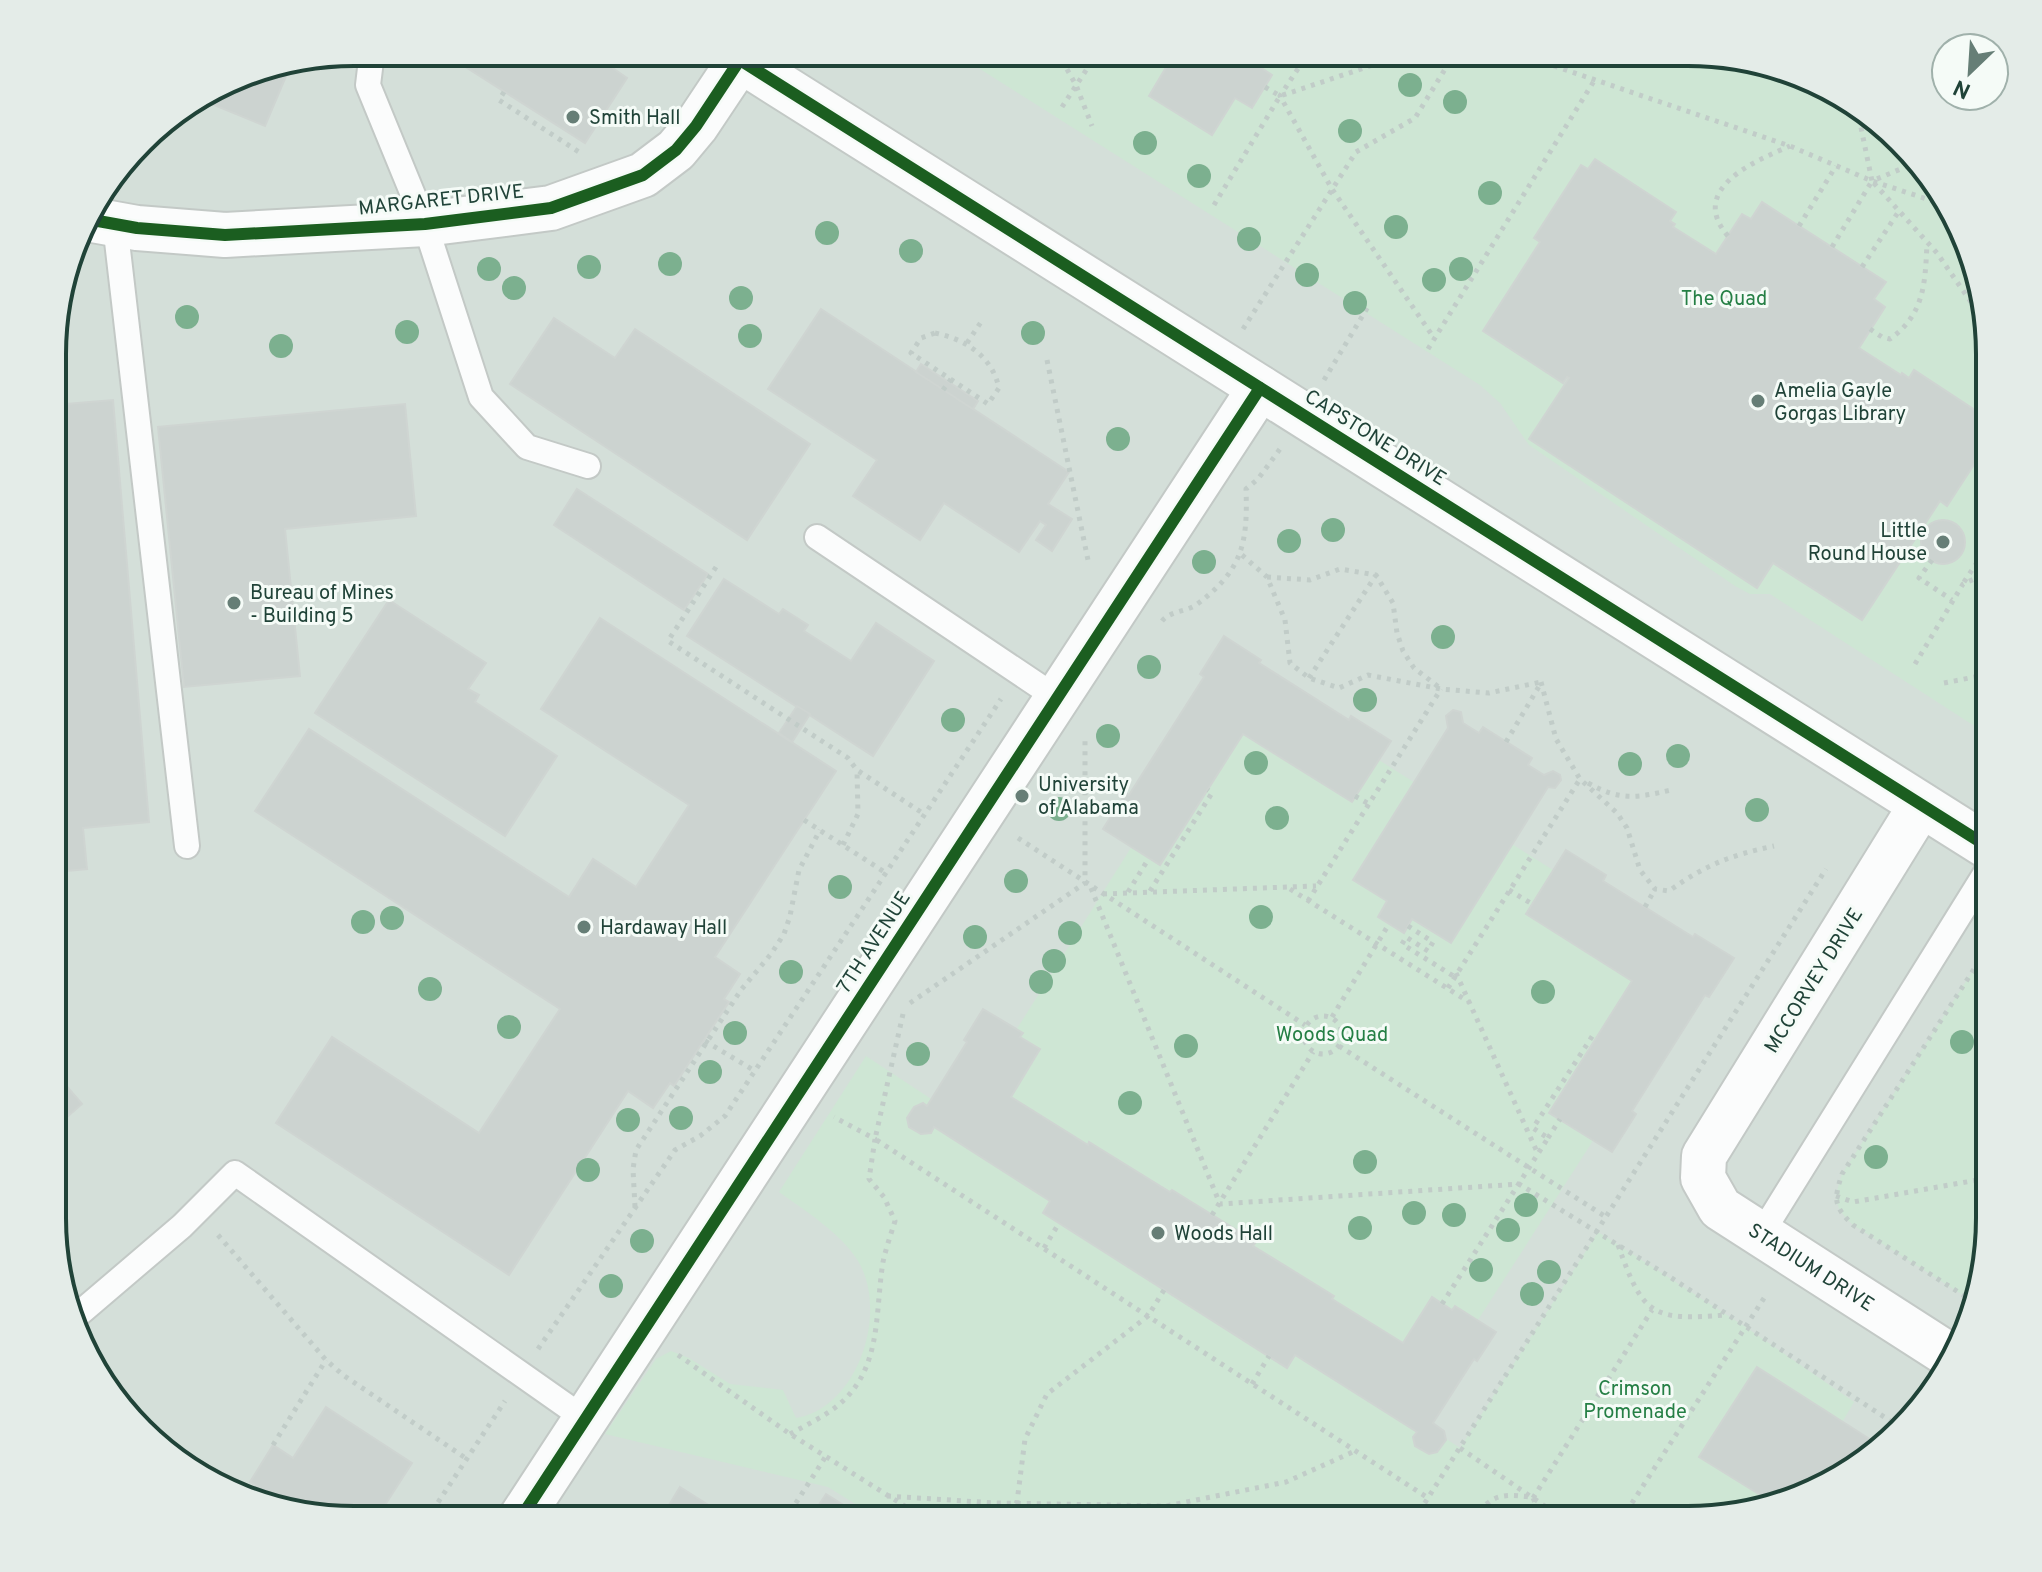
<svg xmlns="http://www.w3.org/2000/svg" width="2042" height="1572" font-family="Overpass,sans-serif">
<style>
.built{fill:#d4dfd9}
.green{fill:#cee6d4}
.building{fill:#ccd3d0;stroke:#cfd5d2;stroke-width:2}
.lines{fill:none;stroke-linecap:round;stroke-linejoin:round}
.service-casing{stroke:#c3c9c6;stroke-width:28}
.minor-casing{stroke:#c3c9c6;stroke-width:48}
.path{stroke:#c1ccc8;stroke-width:5;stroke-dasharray:4 6;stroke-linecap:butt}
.service{stroke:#fbfcfc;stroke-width:24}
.minor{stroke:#fbfcfc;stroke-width:44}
.cycleway-casing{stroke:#f5fbf7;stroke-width:17}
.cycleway{stroke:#1b5e20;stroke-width:12}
.tree{fill:#7cb08f}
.poi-dot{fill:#667e76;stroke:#f5fbf7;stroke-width:3}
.labels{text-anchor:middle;stroke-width:6;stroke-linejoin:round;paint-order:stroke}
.poi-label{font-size:20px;fill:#204338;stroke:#f5fbf7;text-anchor:start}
.street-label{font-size:20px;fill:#204338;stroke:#f5fbf7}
.park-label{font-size:20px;fill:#257f45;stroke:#f5fbf7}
.rim{fill:none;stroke:#204338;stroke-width:4}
</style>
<rect width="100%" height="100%" fill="#e7ece9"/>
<!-- built -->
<path class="built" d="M354,52L1707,53L1803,75L1887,127L1959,221L1990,354L1989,1238L1967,1333L1915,1417L1821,1489L1688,1520L335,1519L239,1497L155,1445L83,1352L53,1238L55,314L92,203L155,127L256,68Z"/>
<!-- green -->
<g class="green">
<path d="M953,52L1707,53L1803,75L1887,127L1959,221L1990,354V736L1770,594H1750L1735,586L1529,445L1500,403L1480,385Z"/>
<path d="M1241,673L1705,966L1428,1398L967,1108Z"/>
<path d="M1976,966L1990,975L1989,1238L1974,1302L1853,1225C1833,1206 1834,1199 1842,1174Z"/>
<path d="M866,1056L1460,1448L1598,1232L1744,1326L1854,1402L1800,1494L1688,1520H881L828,1487L605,1434L656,1359L671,1351L689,1358L730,1384L783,1390L796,1418C858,1408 889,1312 858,1261C842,1234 804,1210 779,1192Z"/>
</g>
<!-- building -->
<g class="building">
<path d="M442,52H614L607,64L627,78L585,143Z"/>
<path d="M1149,52H1265L1257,65L1272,75L1252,108L1235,98L1212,135L1149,96L1168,64Z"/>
<path d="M292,62L265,126L202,100L256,68Z"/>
<path d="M1595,159L1676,212L1670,221L1675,224L1673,227L1716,254L1742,214L1751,219L1762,202L1886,282L1874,299L1885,307L1859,348L1901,375L1902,373L1909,378L1914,370L1990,420L1986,432L1990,434V440L1947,506L1940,501L1862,620L1773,563L1757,588L1529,439L1569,378L1567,377L1563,383L1483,331L1540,242L1534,238L1581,165L1588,169Z"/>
<path d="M821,309L1069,472L1048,504L1072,519L1052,551L1036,540L1046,525L1040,521L1019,552L944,503L920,540L853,496L877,460L768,389Z"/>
<path d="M554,318L615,358L635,329L810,444L747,540L510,384Z"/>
<path d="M921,364L978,401L973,409L916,372Z"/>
<path d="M113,400L149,822L83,828L87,869L55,872L57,893H53L54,405Z"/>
<path d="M405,404L416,516L285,529L300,676L184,687L158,427Z"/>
<path d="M577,489L708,574L684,610L554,525Z"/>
<circle cx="1943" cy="542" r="22"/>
<path d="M724,579L779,614L783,609L808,625L804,631L851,661L876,623L934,661L873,756L687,636Z"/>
<path d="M389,600L486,663L468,689L479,695L475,702L557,756L505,836L315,713Z"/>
<path d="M600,618L836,771L715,957L740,974L724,999L729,1002L674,1086L670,1083L653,1108L628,1091L509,1275L276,1123L332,1037L479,1133L560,1009L255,811L309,729L569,897L593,859L636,887L689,805L541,709Z"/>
<path d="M1224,636L1261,660L1259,663L1349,720L1351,716L1391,741L1352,802L1243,734L1160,865L1103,829L1126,793L1129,795L1204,677L1200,674Z"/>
<path d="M797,706L810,714L792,742L779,733Z"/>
<path d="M1453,710L1461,712L1463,723L1479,733L1483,727L1532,758L1528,765L1544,775L1553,771L1560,775L1561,780L1555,788L1548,787L1451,943L1412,919L1404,933L1378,917L1387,901L1353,880L1448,728L1446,716Z"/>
<path d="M1566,850L1606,875L1603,881L1693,937L1695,934L1734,958L1709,997L1705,995L1632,1111L1636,1114L1612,1152L1549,1113L1632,981L1526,914Z"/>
<path d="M983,1009L1023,1033L1020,1037L1040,1049L1011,1097L1088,1145L1089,1142L1170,1192L1172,1190L1256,1242L1253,1246L1334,1296L1332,1299L1403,1343L1432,1297L1452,1310L1455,1306L1496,1332L1477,1361L1474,1359L1433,1423L1444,1431L1446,1440L1437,1452L1429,1454L1415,1446L1413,1437L1417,1432L1295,1355L1287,1368L1043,1213L1050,1201L934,1127L931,1133L921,1134L909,1127L907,1118L914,1107L923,1103L927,1106L967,1042L964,1040Z"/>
<path d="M56,1074L82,1104L53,1129V1077Z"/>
<path d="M1757,1367L1879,1445L1821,1489L1770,1501L1699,1457Z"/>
<path d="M326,1407L412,1463L376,1519H335L262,1503L268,1494L250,1482L273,1445L293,1458Z"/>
<path d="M680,1487L732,1520H660Z"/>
<path d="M826,1494L867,1520H809Z"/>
<path d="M620,1506L636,1516L640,1509L657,1520H612Z"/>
</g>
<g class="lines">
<!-- service casing -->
<g class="service-casing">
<g id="service">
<path d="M372,52L368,85L425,224L481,397L527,447L588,466"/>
<path d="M115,224L187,846"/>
<path d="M817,537L1057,698"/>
<path d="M1760,1236L1990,866"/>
<path d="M74,1318L182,1226L235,1173L585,1419"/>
</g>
</g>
<!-- minor casing -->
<g class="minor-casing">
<g id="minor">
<path d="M87,219L137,228L225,235L425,224L551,208L643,175L676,150L696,126L740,60L1990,848"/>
<path id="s1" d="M1921,805L1704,1156L1703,1178L1720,1208L1952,1357"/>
<path d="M520,1519L1260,388"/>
</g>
</g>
<!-- path -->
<g class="path">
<path d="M1057,52L1076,85L1092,126"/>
<path d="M1309,52L1280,96L1332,189L1434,338"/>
<path d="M1516,53L1790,146L1872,181L1948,206"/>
<path d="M1265,87L1280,96"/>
<path d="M504,92L499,100L579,152"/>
<path d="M1062,107L1098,52"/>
<path d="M1857,108L1872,181L1915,163"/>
<path d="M1214,205L1280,96L1412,52"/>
<path d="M1799,226L1836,166"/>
<path d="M1728,236C1687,189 1755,161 1790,146"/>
<path d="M1832,247L1872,181L1937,253L1982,318"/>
<path d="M1862,267L1899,211"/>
<path d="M1243,329L1356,152L1415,118L1455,53"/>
<path d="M1870,329L1882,337L1890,339C1925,314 1925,282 1927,244"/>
<path d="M935,333C965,339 992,356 999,388L988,404L911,353L921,338Z"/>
<path d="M967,343L983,319"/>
<path d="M1428,349L1594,81"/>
<path d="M1047,360L1089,565"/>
<path d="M1324,380L1369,305"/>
<path d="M943,390L951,379"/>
<path d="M1242,555L1267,577L1285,620L1290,663L1309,678L1339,688L1368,675L1441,689L1489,693L1541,682"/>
<path d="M1932,560L1919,578L1952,600"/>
<path d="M716,567L668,641L848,758L857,770L924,814"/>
<path d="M1267,577L1310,580L1340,569L1376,575L1393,603L1397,633L1403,651L1414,668L1440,688"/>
<path d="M1964,582L1990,543"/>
<path d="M1162,621C1170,611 1185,612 1196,605C1242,571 1248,544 1246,489L1258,479L1280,449"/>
<path d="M1915,664L1963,584L1990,572"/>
<path d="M1309,678L1376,575"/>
<path d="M1541,682L1556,739L1580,779L1617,813L1627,828L1640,870L1655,889L1669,891C1705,865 1731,855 1774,846"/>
<path d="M1944,683L1990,674"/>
<path d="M1506,742L1541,683"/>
<path d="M1588,783C1620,801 1636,798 1671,790"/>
<path d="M1355,796L1369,804"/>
<path d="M804,820L886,873"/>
<path d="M1018,838L1305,1025"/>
<path d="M843,845L858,814L857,771"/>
<path d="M1091,888L1220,1204L1519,1184L1670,1277L1901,1428"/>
<path d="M1290,889L1469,1002"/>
<path d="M1509,890L1532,904"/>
<path d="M1150,891L1212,793L1208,790"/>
<path d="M1128,892L1149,858"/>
<path d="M1103,894L1316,886"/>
<path d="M1308,901L1441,689"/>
<path d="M1645,907L1655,889"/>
<path d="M1408,926L1433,942L1428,951L1406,937L1402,944L1455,977"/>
<path d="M1456,973L1538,1154"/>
<path d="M1448,988L1580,779"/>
<path d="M910,1003L1085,883V737"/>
<path d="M903,1014L875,1139L1428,1498"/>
<circle cx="1323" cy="1035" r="19"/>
<path d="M1332,1017L1389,924"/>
<path d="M705,1041L755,1071"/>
<path d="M1339,1046L1606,1217"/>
<path d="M1548,1138L1560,1119"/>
<path d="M1836,1196L1853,1202L1989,1178"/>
<path d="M635,1207L633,1169L636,1150L741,990L771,954L784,934L790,916L799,870L820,830"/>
<path d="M1212,1215L1313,1052"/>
<path d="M218,1235L326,1360L343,1375L467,1459"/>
<path d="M1618,1245C1643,1315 1651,1321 1726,1315"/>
<path d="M1044,1248L1059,1223"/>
<path d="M1971,1300L1977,1289"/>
<path d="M1974,1302L1853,1225C1833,1206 1834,1199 1842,1174L1976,966"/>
<path d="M1442,1304L1548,1138L1533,1128L1593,1035L1596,1037"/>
<path d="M538,1349L675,1150L700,1136L725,1116L1001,699"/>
<path d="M678,1355L790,1434L927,1520"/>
<path d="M1252,1384L1269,1356"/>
<path d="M790,1434C808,1424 828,1415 843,1401C882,1364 875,1311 883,1262C886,1248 891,1234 895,1221L884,1197L869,1179L875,1139L834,1117"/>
<path d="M1889,1437L1921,1388"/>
<path d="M273,1445L326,1360"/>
<path d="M1460,1448L1565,1520"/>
<path d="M887,1496L996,1503L1166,1506L1286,1482L1355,1451"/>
<path d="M1533,1498L1652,1310"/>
<path d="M1533,1498L1543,1520"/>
<path d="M427,1519L505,1401"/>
<path d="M785,1520L826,1456"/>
<path d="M1004,1520L1017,1502L1025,1439L1047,1394L1148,1316L1164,1290"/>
<path d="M1414,1520L1826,869"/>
<path d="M1474,1520C1489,1495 1502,1493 1530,1497"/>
<path d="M1621,1520L1766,1295"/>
</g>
<!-- service -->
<use href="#service" class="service"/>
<!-- minor -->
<use href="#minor" class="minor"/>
<!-- cycleway casing -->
<g class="cycleway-casing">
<g id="cycleway">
<path d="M740,60L1990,848"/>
<path d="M87,219L137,228L225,235L425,224L551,208L643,175L676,150L696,126L745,52"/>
<path d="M520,1519L1260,388"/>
</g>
</g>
<!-- cycleway -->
<use href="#cycleway" class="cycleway"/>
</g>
<!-- trees -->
<g class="tree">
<circle cx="1410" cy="85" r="12"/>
<circle cx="1455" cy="102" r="12"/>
<circle cx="1350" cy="131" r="12"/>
<circle cx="1145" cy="143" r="12"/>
<circle cx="1199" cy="176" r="12"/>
<circle cx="1490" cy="193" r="12"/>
<circle cx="1396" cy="227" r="12"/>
<circle cx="827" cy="233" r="12"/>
<circle cx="1249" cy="239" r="12"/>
<circle cx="911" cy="251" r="12"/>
<circle cx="670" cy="264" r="12"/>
<circle cx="589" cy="267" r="12"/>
<circle cx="489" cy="269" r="12"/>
<circle cx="1461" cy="269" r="12"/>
<circle cx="1307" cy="275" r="12"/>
<circle cx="1434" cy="280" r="12"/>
<circle cx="514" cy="288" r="12"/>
<circle cx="741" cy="298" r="12"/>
<circle cx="1355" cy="303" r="12"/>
<circle cx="187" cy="317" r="12"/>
<circle cx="407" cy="332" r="12"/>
<circle cx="1033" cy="333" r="12"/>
<circle cx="750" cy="336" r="12"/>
<circle cx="281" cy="346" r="12"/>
<circle cx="1118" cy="439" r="12"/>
<circle cx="1333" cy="530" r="12"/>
<circle cx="1289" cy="541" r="12"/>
<circle cx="1204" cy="562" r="12"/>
<circle cx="1443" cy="637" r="12"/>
<circle cx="1149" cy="667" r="12"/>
<circle cx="1365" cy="700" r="12"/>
<circle cx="953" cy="720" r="12"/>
<circle cx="1108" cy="736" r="12"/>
<circle cx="1678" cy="756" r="12"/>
<circle cx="1256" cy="763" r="12"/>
<circle cx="1630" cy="764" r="12"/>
<circle cx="1059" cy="809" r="12"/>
<circle cx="1757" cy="810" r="12"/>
<circle cx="1277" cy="818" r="12"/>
<circle cx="1016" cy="881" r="12"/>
<circle cx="840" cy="887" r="12"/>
<circle cx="1261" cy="917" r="12"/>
<circle cx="392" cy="918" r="12"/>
<circle cx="363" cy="922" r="12"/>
<circle cx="1070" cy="933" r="12"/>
<circle cx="975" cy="937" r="12"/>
<circle cx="1054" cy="961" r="12"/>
<circle cx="791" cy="972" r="12"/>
<circle cx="1041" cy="982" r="12"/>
<circle cx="430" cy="989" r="12"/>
<circle cx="1543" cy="992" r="12"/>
<circle cx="509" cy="1027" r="12"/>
<circle cx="735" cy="1033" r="12"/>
<circle cx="1962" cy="1042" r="12"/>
<circle cx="1186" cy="1046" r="12"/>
<circle cx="918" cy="1054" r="12"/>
<circle cx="710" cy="1072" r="12"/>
<circle cx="1130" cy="1103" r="12"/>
<circle cx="681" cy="1118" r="12"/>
<circle cx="628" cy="1120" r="12"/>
<circle cx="1876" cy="1157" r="12"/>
<circle cx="1365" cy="1162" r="12"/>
<circle cx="588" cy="1170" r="12"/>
<circle cx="1526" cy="1205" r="12"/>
<circle cx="1414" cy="1213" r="12"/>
<circle cx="1454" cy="1215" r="12"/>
<circle cx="1360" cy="1228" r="12"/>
<circle cx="1508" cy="1230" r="12"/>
<circle cx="642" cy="1241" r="12"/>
<circle cx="1481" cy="1270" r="12"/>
<circle cx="1549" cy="1272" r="12"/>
<circle cx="611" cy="1286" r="12"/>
<circle cx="1532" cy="1294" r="12"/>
</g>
<!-- markers -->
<g class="poi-dot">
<circle cx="573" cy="117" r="8"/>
<circle cx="1758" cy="401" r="8"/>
<circle cx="1943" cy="542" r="8"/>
<circle cx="234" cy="603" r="8"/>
<circle cx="1022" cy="796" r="8"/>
<circle cx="584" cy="927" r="8"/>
<circle cx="1158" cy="1233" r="8"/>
</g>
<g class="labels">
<!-- poi labels -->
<g class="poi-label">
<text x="589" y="124">Smith Hall</text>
<text x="1774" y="397">Amelia Gayle<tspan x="1774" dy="23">Gorgas Library</tspan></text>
<text x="1927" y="537" text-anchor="end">Little<tspan x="1927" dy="23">Round House</tspan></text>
<text x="250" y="599">Bureau of Mines<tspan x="250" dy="23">- Building 5</tspan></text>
<text x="1038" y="791">University<tspan x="1038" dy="23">of Alabama</tspan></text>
<text x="600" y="934">Hardaway Hall</text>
<text x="1174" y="1240">Woods Hall</text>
</g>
<!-- street labels -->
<g class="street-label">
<text transform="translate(441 199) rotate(-6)" y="7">MARGARET DRIVE</text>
<text transform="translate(1376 437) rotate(32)" y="7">CAPSTONE DRIVE</text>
<text transform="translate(873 942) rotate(-57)" y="7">7TH AVENUE</text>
<text transform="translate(1813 980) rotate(-58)" y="7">MCCORVEY DRIVE</text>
<text dy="7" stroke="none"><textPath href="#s1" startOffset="578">STADIUM DRIVE</textPath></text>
</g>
<!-- park labels -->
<g class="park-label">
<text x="1724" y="305">The Quad</text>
<text x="1332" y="1041">Woods Quad</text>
<text x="1635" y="1395">Crimson<tspan x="1635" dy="23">Promenade</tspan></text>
</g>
</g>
<!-- crop -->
<path d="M0 0H2042V1572H0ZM354 66H1688A288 288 0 0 1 1976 354V1218A288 288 0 0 1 1688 1506H354A288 288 0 0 1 66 1218V354A288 288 0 0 1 354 66Z" fill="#e4ece8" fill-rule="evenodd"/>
<path class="rim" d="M354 66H1688A288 288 0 0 1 1976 354V1218A288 288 0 0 1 1688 1506H354A288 288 0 0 1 66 1218V354A288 288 0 0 1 354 66Z"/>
<!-- north arrow -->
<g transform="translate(1970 72) rotate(205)"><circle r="38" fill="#f5fbf7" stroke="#a0b1ab" stroke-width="2"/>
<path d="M0-6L14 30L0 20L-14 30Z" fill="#667e76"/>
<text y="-12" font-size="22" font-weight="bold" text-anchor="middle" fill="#204338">N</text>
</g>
</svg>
